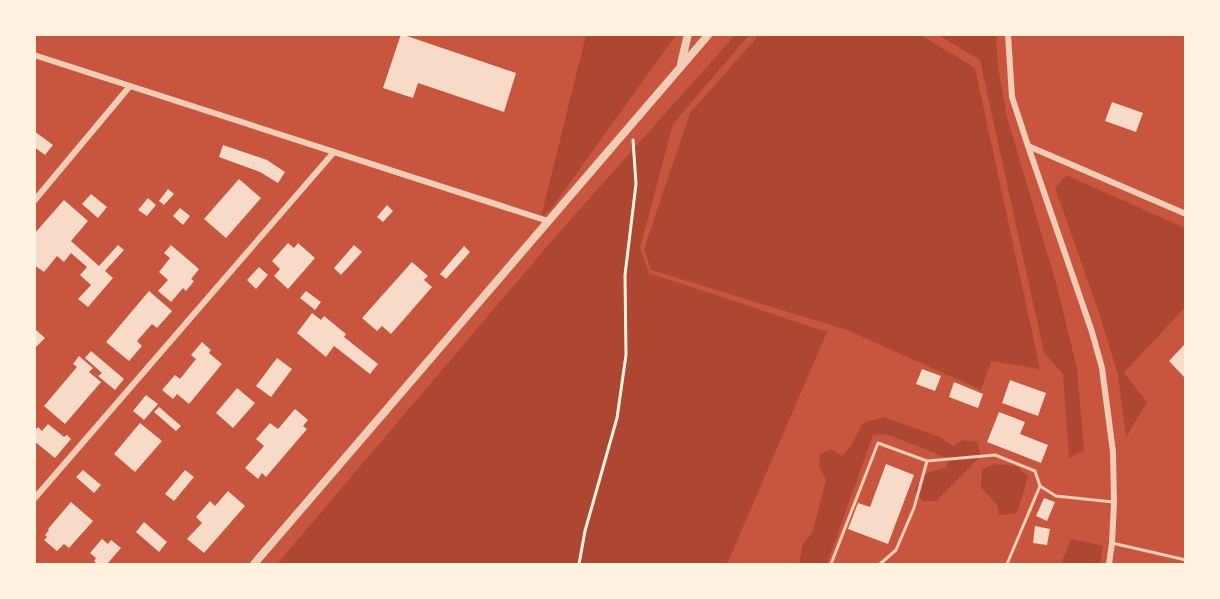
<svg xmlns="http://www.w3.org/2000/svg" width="1220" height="599" font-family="'Alegreya Sans',sans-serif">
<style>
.green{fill:#ae4732}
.building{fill:#f7dbc8}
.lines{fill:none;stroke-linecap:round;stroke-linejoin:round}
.path{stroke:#fff3e0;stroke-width:3}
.service{stroke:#f1ccb7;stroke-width:3}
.minor{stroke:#f1ccb7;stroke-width:6}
.tertiary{stroke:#f1ccb7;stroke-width:8}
</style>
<rect width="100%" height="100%" fill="#c8553d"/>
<!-- green -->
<g class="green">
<path d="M586,35H676L551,209L541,217Z"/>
<path d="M735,35H749L673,124L640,248L649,273L827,332L727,564H277L556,236Z"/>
<path d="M759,35H921L975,68L1040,369L991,361L981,390L847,330L651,270L644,249L690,113Z"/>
<path d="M938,35H996L998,67L1007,117L1058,290L1077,369L1084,450L1069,458L1063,374L1044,353L980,60Z"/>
<path d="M1066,175L1185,228V307L1124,373L1147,402L1126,437L1118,375L1098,310L1055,188Z"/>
<path d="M884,417L940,437L953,446L963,440L977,442L981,456L936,501H923L915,491C925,472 925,473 945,468L950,459L886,434L873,435L827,564H799L803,544L813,531L826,480L819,466L820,454L831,449L842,456L852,444L863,423Z"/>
<path d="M996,464L1017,466L1028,477L1017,513L999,515L997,505L981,487L982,469Z"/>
<path d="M1071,539L1103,546L1100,564H1061Z"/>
</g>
<!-- building -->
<g class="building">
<path d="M401,34L516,73L504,112L418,83L413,98L383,88Z"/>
<path d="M1112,102L1143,113L1136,132L1105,121Z"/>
<path d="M34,131L53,145L45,155L34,147Z"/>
<path d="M223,145L267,160L285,172L278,183L260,172L219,157Z"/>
<path d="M239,179L261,198L226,238L204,219Z"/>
<path d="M168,189L174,194L164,205L159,201Z"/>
<path d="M91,194L107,207L98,218L82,204Z"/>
<path d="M148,198L156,205L147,216L138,210Z"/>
<path d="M64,200L88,221L71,241L99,266L118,245L124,250L105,271L113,278L88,307L78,299L91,285L80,275L87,267L71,253L64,262L57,256L44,272L34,265V234Z"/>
<path d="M387,205L393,211L383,222L377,217Z"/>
<path d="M180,208L190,216L183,225L173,216Z"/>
<path d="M288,243L294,248L298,243L315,258L288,289L274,276L280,269L272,261Z"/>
<path d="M171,245L199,269L191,279L194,281L186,291L183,288L171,302L158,291L168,280L159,272L170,258L164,253Z"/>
<path d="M354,245L362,252L341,275L334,268Z"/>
<path d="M464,246L470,252L446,279L440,274Z"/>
<path d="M412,262L428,276L424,280L432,287L391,334L382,326L377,331L362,318Z"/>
<path d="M259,267L268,275L256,289L247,280Z"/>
<path d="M149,291L172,311L157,328L152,324L137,341L142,346L129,361L106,342Z"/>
<path d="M306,291L321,302L315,310L300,298Z"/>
<path d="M312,313L321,320L324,316L346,334L344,337L378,364L370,374L334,346L326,357L297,333Z"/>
<path d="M36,330L45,338L34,349V332Z"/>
<path d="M202,342L211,350L209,353L222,364L189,404L177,394L173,399L162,390L175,375L180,379L196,359L191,355Z"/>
<path d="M1185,344V378L1169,361Z"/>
<path d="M91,351L124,379L115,390L98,376L102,373L85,358Z"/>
<path d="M79,356L93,368L89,372L101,382L65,424L44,406L77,367L73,364Z"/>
<path d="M277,358L292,369L271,397L256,386Z"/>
<path d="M922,369L941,376L935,391L916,384Z"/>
<path d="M1010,380L1046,393L1038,416L1002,403Z"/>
<path d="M954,382L983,394L978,408L949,397Z"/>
<path d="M237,388L255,403L233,428L216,413Z"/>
<path d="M146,395L158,404L144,420L133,411Z"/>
<path d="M159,407L181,426L176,431L154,412Z"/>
<path d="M295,409L308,420L303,426L307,429L266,477L262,473L258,479L245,468L264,446L256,439L270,423L278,429Z"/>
<path d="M999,412L1025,422L1020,434L1048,445L1041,463L987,442Z"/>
<path d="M140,423L162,441L135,472L114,454Z"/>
<path d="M48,424L64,437L67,435L71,439L55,458L34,441V432L38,427L42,431Z"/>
<path d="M886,464L914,475L888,544L848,529L858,503L870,507Z"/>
<path d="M83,470L101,485L94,493L76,477Z"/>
<path d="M185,470L194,477L174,501L165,494Z"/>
<path d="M228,491L245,506L204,553L187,539L202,523L196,517L210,501L215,506Z"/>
<path d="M1044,498L1055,502L1047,521L1036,516Z"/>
<path d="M71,502L93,521L69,548L64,544L57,551L44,540L47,537L45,535L49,530L48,529Z"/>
<path d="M144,522L167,542L159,552L136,532Z"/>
<path d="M1035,526L1050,529L1047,545L1033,543Z"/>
<path d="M102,539L108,544L111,540L121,548L107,564H97L94,561L96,558L90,553Z"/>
</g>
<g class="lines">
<!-- path -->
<path class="path" d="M579,564L585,531L617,418L626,355L625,275L636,184L633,140"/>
<!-- service -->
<g class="service">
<path d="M1112,543L1186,560"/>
<path d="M831,564L878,443L927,461L995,455L1035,471L1040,486L1056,496L1113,502"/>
<path d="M880,564L896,550L914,508L927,461"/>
<path d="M1007,564L1040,486"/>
</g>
<!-- minor -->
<g class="minor">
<path d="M1008,34L1012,97L1028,146L1186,214"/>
<path d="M34,55L548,221"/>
<path d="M1028,146L1092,332L1102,368L1113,452L1114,503L1112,543L1109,564"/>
<path d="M34,201L130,86"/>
<path d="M34,499L334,152"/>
</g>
<!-- tertiary -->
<g class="tertiary">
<path d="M681,64L688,34"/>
<path d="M254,564L709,34"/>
</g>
</g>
<!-- border -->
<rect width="1220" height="599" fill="none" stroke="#fff3e0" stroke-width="72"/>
</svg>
